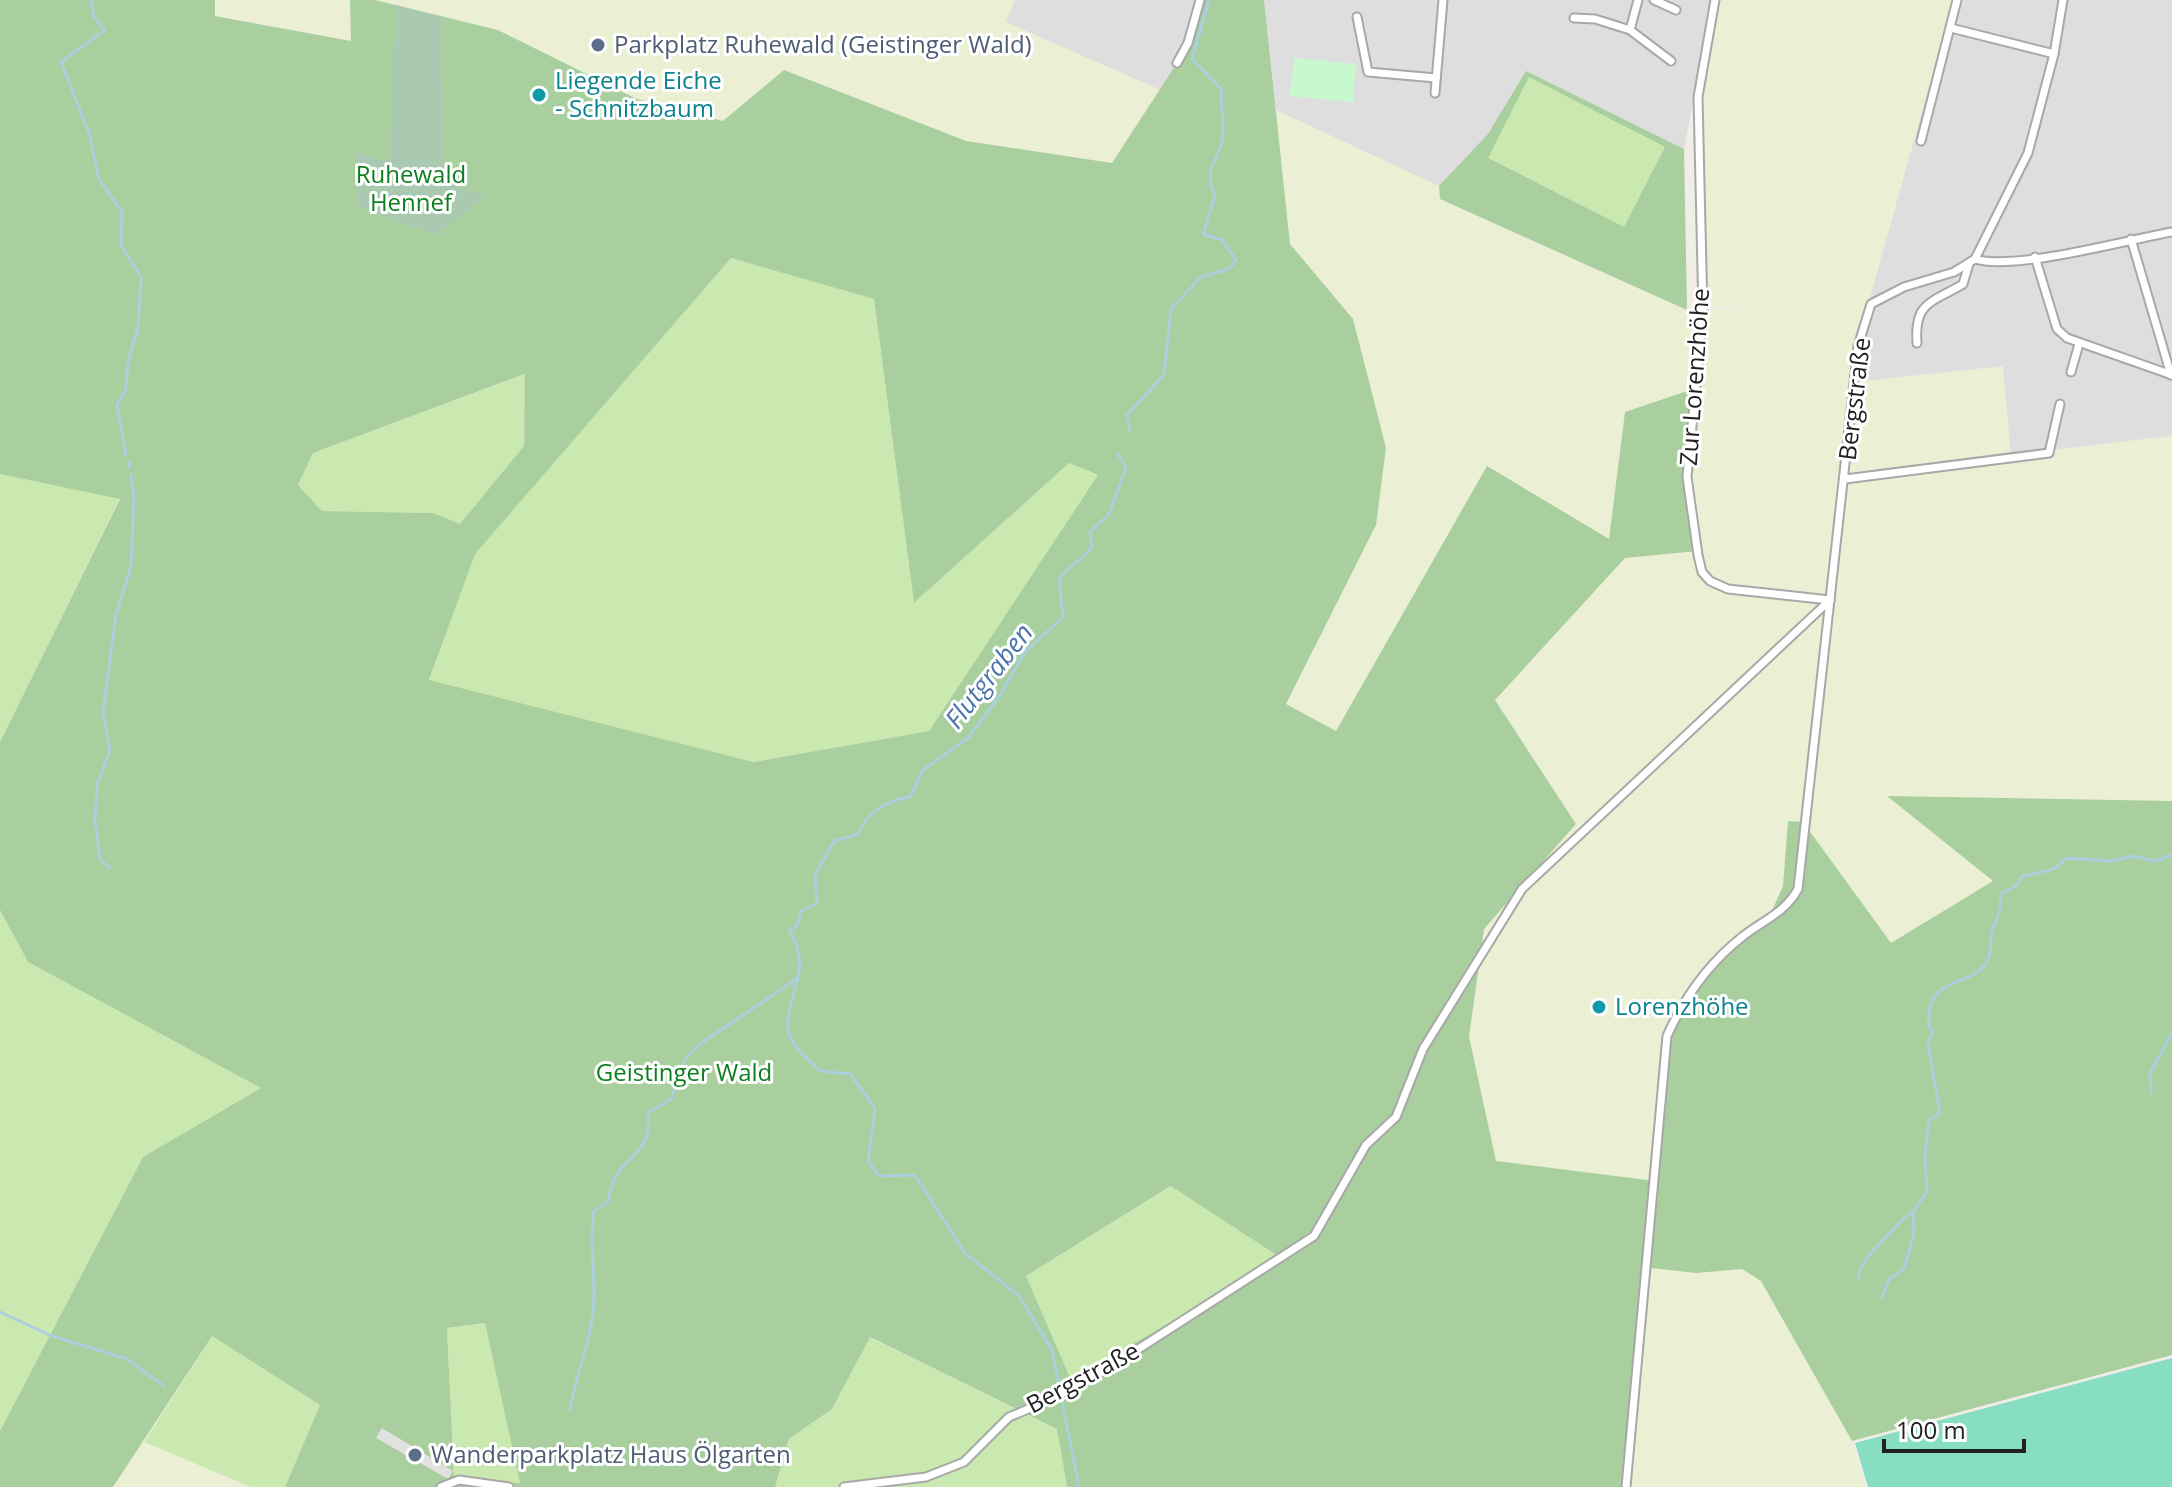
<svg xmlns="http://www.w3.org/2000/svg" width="2172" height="1487" font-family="'Open Sans',sans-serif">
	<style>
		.residential { fill: #dfdede }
		.farmland { fill: #ebefd4 }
		.grass { fill: #c9e9b0 }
		.forest { fill: #a9cf9e; fill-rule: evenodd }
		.cemetery { fill: #a9c9b0 }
		.park { fill: #c7f9ce }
		.pitch { fill: #88dec2 }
		.parking { fill: #e1e1e1 }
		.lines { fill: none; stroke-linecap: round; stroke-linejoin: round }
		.stream { stroke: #aacfdd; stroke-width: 3 }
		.minor-casing { stroke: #a8a8a8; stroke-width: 11 }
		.minor { stroke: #fff; stroke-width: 7 }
		.service-dot { fill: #5c6f8a; stroke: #fff; stroke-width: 3 }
		.culture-dot { fill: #0f9aa8; stroke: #fff; stroke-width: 3 }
		.labels { text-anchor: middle; stroke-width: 6; stroke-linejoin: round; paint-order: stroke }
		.service-label { font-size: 24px; fill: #4e5e75; stroke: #fff; text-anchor: start }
		.culture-label { font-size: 24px; fill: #0d838f; stroke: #fff; text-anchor: start }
		.park-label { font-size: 24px; fill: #0e7f1e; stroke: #fff }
		.street-label { font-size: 24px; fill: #212121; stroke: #fff }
		.water-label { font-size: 26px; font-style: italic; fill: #4b74a8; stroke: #fff }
	</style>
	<rect width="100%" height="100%" fill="#f1eee8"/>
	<g class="residential">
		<polygon points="1015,0 1201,0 1177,63 1160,90 1005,22"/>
		<polygon points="1264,0 1713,0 1684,149 1685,303 1276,110"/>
		<polygon points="1953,0 2172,0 2172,436 2010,455 1856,382 1865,315"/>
	</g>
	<g class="farmland">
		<polygon points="216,0 350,0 351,41 215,15"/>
		<polygon points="376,0 1015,0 1006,22 1160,90 1112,163 966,141 785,70 724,121 638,100 499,30"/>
		<polygon points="1718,0 1953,0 1865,315 1856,382 2003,366 2011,455 2172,436 2172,801 1888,796 1994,881 1891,943 1803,822 1788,821 1783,887 1655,1182 1496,1162 1469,1037 1484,929 1576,824 1495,700 1625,558 1625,412 1609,540 1487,466 1336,732 1286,704 1376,525 1353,319 1290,244 1276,110 1439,186 1440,200 1687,310 1756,309 1702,307 1699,97"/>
		<polygon points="1646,1266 1696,1273 1742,1269 1761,1281 1852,1441 1866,1487 1626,1487"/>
		<polygon points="143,1442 188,1459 251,1487 113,1487"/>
	</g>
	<g class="grass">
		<polygon points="1529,77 1665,147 1624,228 1487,158"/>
		<polygon points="731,258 874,299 914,603 1069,463 1099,476 929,731 754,762 429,681 474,554"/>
		<polygon points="526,374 524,446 460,525 433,513 322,511 298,485 313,453"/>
		<polygon points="0,474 120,498 0,742"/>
		<polygon points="0,910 28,962 262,1088 143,1157 0,1431"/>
		<polygon points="1172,1186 1282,1258 1071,1381 1026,1276"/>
		<polygon points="485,1323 521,1484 454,1477 447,1328"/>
		<polygon points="212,1336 320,1405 285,1487 251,1487 144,1442"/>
		<polygon points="869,1337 1057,1429 1067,1487 775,1487 789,1439 832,1409"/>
	</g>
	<g class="forest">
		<path d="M0,0H215V16L351,41L350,0H375L498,30L637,99L723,121L784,70L966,141L1112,163L1177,63L1201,0H1264L1290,244L1353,319L1386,448L1376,525L1286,704L1336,731L1487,466L1609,539L1625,412L1696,388L1687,477L1697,551L1625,558L1495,700L1576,824L1484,929L1469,1037L1496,1161L1655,1181L1662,1068L1680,1005L1732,947L1767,922L1783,886L1788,821L1803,822L1891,943L1993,881L1887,796L2172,801V1355L1852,1441L1761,1281L1742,1269L1696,1273L1651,1268L1626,1487H1067L1057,1429L870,1337L832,1409L789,1439L775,1487H285L320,1405L212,1336L113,1487H0V1431L143,1157L261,1088L28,962L0,910V742L120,499L0,474ZM731,258L874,299L914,603L1069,463L1098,475L929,731L754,762L429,680L475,554ZM525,374L524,446L460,524L433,513L322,511L298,485L313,453ZM1171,1186L1281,1258L1071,1380L1026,1276ZM485,1323L520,1483L454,1477L447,1328Z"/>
		<path d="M1526,71L1684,149L1687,310L1440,199L1439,186L1488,134ZM1529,77L1665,147L1624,227L1488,158Z"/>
	</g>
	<polygon class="cemetery" points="396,5 441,17 444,182 485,197 436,235 357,207 356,152 389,162"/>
	<polygon class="park" points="1294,58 1356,64 1353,102 1290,96"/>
	<polygon class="pitch" points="2172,1358 2172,1487 1868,1487 1855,1443"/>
	<polygon class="parking" points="382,1428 453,1471 448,1479 376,1438"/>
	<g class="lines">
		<g class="stream">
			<polyline points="91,0 94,17 105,30 61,62 89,133 99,179 122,212 121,245 141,277 138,328 128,361 126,389 117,405 126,455"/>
			<path d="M1130,430L1127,415L1164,375L1171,309L1201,277L1229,269L1236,260L1222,240L1203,234L1215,196C1201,164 1221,162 1223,135C1224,119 1220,105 1222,90L1192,59L1209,0"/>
			<polyline points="129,462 129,468"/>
			<polyline points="110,868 100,859 95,820 97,785 110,750 103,713 116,614 131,566 134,497 131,475"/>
			<polyline points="2151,1093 2150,1073 2172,1033"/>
			<path d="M1858,1279C1863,1256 1875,1250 1890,1233C1899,1224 1901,1218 1913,1212"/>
			<path d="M1882,1298L1889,1279L1904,1269L1914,1233L1913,1212L1927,1192L1925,1155L1929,1120L1940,1113L1928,1043L1933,1032L1929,1027C1924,972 1973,990 1987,961C1993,951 1989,941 1992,931C1997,918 2002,909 2000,895L2018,884L2021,877L2054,869L2067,858L2112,861L2133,856L2155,861L2172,855"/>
			<polyline points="0,1312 52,1336 127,1359 164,1386"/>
			<path d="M570,1410C575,1376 590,1346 593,1312C597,1277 588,1246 594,1211L607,1203C610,1193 612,1181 618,1173C635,1150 652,1147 648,1113L671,1099L685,1059L700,1044L798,978"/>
			<path d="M1079,1487L1052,1350L1019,1296L965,1253L915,1175L879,1176L868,1161L875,1108L850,1074L820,1071C812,1063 800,1054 794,1044C771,1007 820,978 789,930L797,926L801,911L817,903L815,875L834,841L858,834C865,813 889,799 910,797L923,770L968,738L999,697L1025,652L1063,617L1059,578L1092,548L1090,532L1109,514L1126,468L1117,453"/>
		</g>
		<defs>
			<g id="minor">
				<polyline points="1654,0 1676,10"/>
				<polyline points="1715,0 1698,97 1703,313 1687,477 1698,555 1702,572 1710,581 1728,589 1830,600"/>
				<polyline points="1357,17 1368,72 1436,78"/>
				<polyline points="1574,18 1595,19 1630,30 1638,0"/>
				<polyline points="1951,28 2054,54"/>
				<polyline points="1630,30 1671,61"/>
				<polyline points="1177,63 1188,43 1200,0"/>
				<polyline points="1435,93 1443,0"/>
				<polyline points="1921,141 1957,0"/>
				<polyline points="2131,239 2171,375"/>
				<polyline points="2035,257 2057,329 2067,338 2172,375"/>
				<path d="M1975,259C2015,271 2126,240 2172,232"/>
				<path d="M1917,343C1914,301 1932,303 1963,284L1969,264"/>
				<polyline points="2071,372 2079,344"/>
				<polyline points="1845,479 2049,453 2060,404"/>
				<polyline points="441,1487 459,1480 509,1487"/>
				<polyline points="844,1487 926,1477 964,1462 1009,1417 1050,1400 1112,1366 1314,1236 1366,1145 1396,1117 1423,1049 1522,889 1830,600"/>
				<path d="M1626,1487L1667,1036C1684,998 1709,963 1742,937C1763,920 1784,914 1798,889L1858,346L1871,304L1904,287L1954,272L1975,259L2028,153L2054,54L2063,0"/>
			</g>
		</defs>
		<use href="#minor" class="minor-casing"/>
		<use href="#minor" class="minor"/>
	</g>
	<g class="service-dot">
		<circle cx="598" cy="45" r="8"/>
		<circle cx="415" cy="1455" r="8"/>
	</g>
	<g class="culture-dot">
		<circle cx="539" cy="95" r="8"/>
		<circle cx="1599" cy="1007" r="8"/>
	</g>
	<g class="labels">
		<g class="service-label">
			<text x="614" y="53">Parkplatz Ruhewald (Geistinger Wald)</text>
			<text x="431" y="1463">Wanderparkplatz Haus Ölgarten</text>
		</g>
		<g class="culture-label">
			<text x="555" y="89">Liegende Eiche<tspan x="555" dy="28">- Schnitzbaum</tspan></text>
			<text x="1615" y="1015">Lorenzhöhe</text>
		</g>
		<g class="park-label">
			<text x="411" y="183">Ruhewald<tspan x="411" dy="28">Hennef</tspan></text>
			<text x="684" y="1081">Geistinger Wald</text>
		</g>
		<g class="street-label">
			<text transform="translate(1695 377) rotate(-86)" y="8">Zur Lorenzhöhe</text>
			<text transform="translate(1855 399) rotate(-83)" y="8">Bergstraße</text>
			<text transform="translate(1083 1378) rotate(-28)" y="8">Bergstraße</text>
		</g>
		<g class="water-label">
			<text transform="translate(989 676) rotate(-52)" y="9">Flutgraben</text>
		</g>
	</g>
	<path d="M1884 1439v12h140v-12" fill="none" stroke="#212121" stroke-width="4"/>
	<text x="1896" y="1439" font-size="24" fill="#212121" stroke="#ffffff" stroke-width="6" paint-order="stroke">100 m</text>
</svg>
